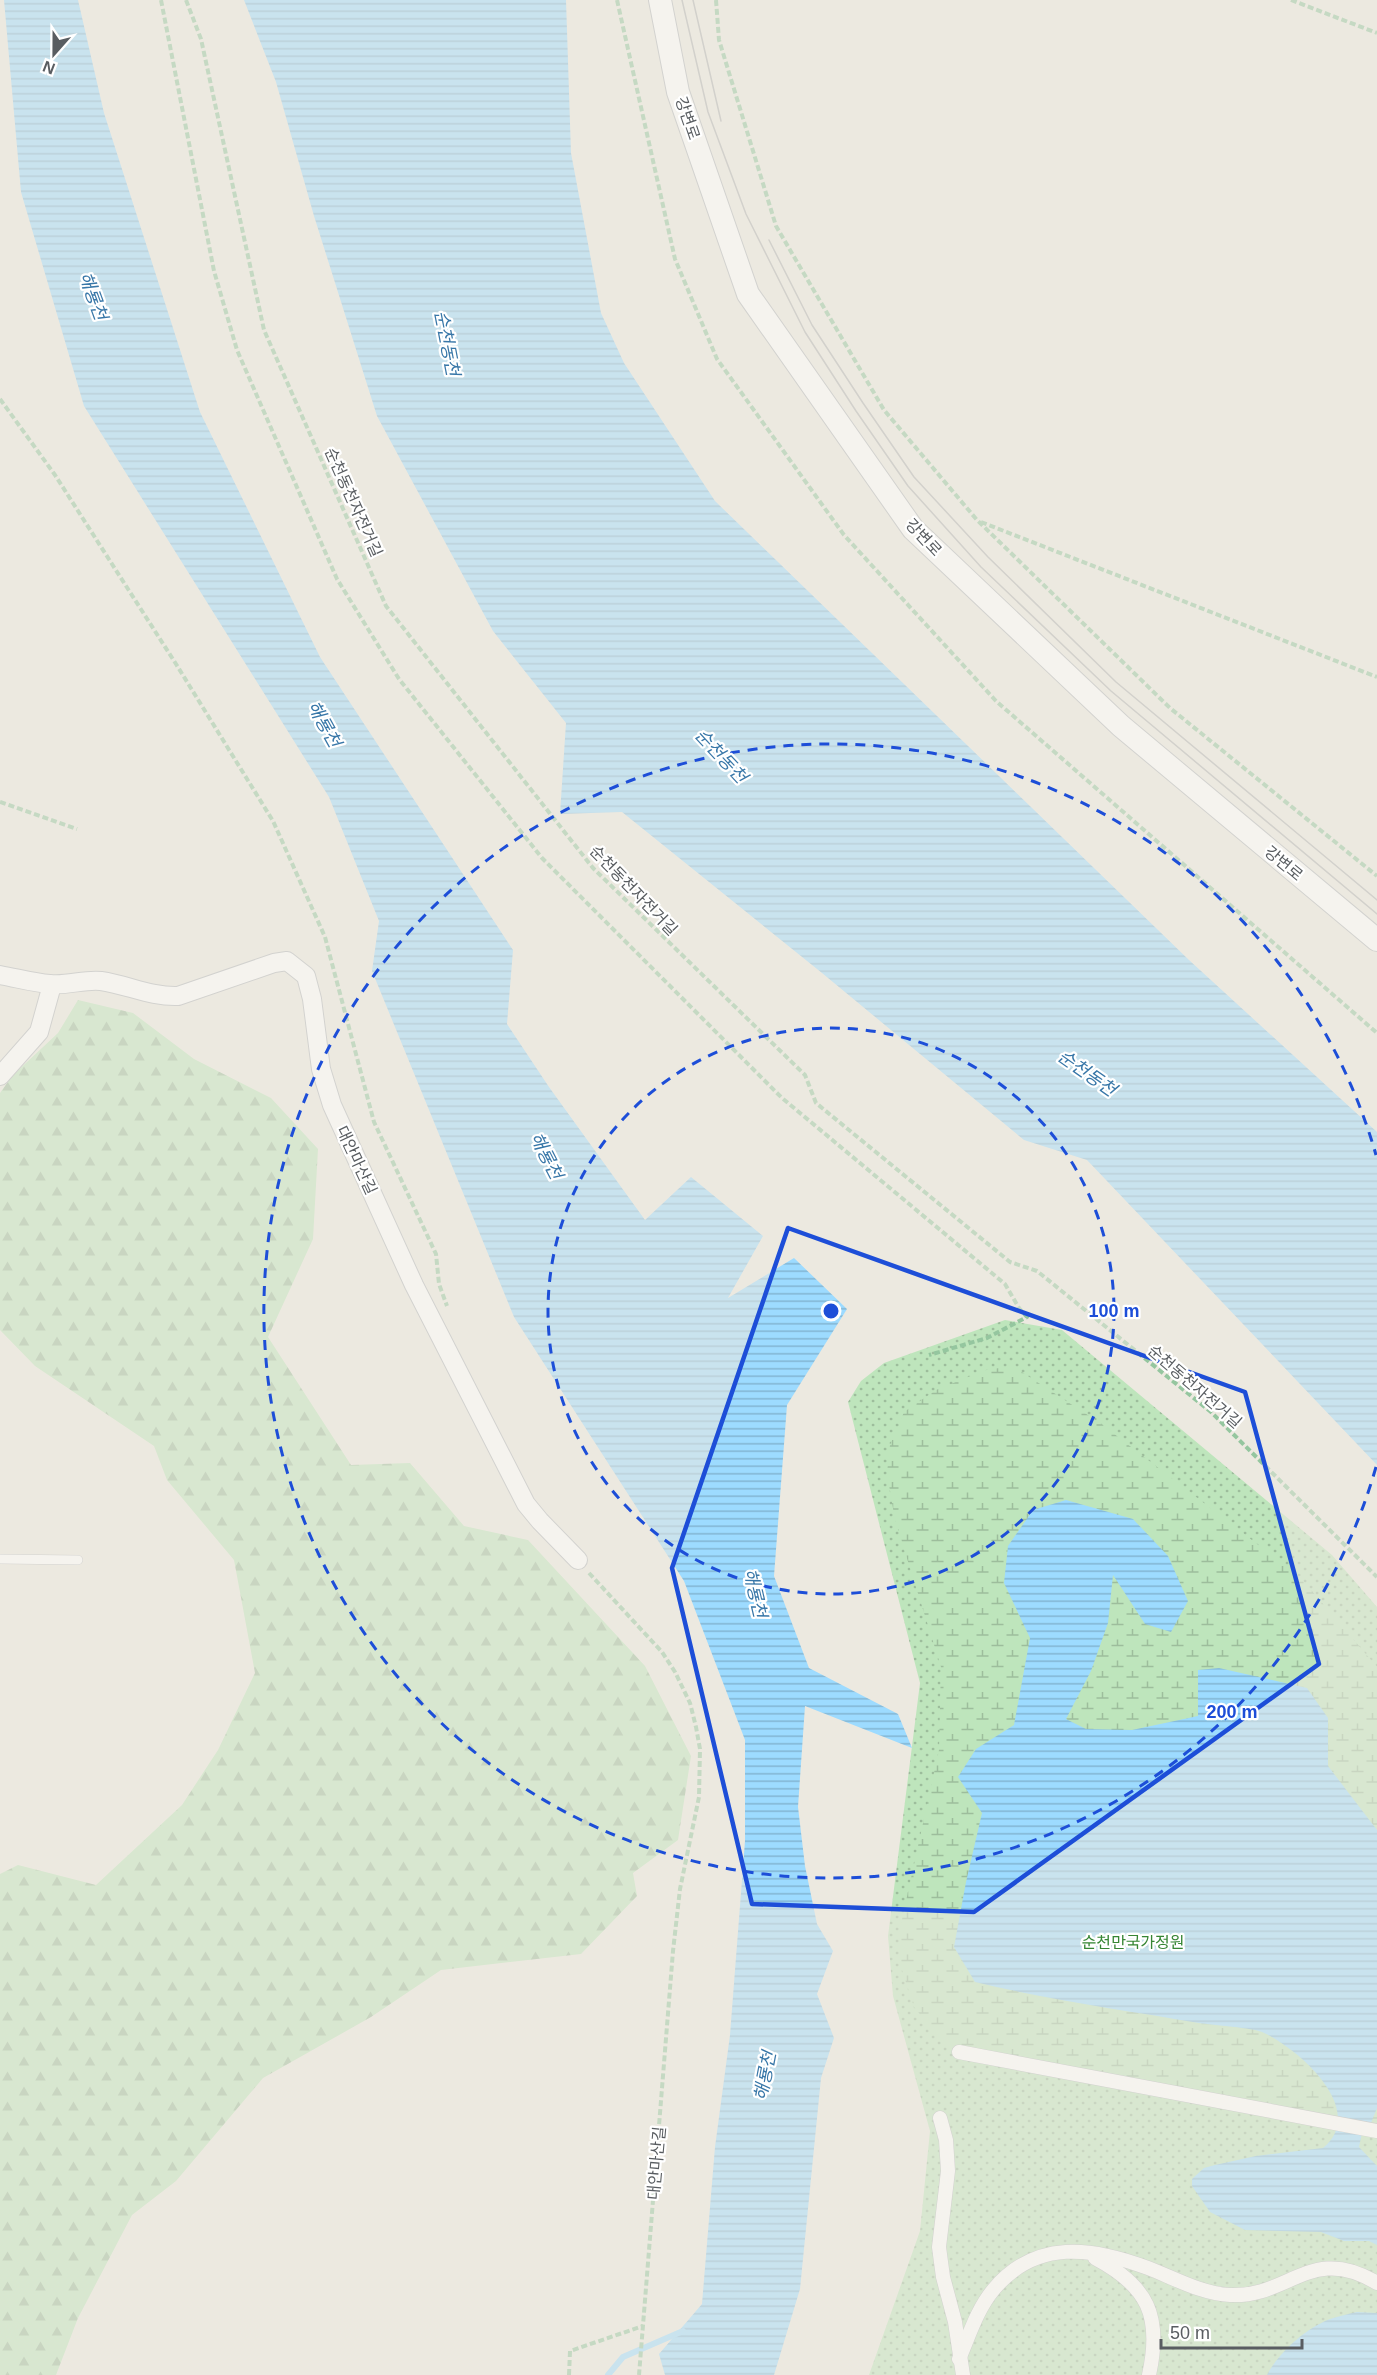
<svg xmlns="http://www.w3.org/2000/svg" width="1377" height="2375" font-family="Arial,'Noto Sans KR',sans-serif">
	<style>
		.green { fill: url(#green-dots) }
		.forest { fill: url(#forest-firs) }
		.wetland { fill: url(#wetland-marsh) }
		.water { fill: url(#water-rules) }
		.lines { fill: none; stroke-linecap: round; stroke-linejoin: round }
		.stream { stroke: #9ddbff; stroke-width: 6 }
		.service-casing { stroke: #b3b7bb; stroke-width: 10 }
		.pedestrian-casing { stroke: #b3b7bb; stroke-width: 15 }
		.minor-casing { stroke: #b3b7bb; stroke-width: 20 }
		.tertiary-casing { stroke: #b3b7bb; stroke-width: 24 }
		.path { stroke: #95c69f; stroke-width: 4; stroke-dasharray: 6 3; stroke-linecap: butt }
		.service { stroke: #fff; stroke-width: 9 }
		.pedestrian { stroke: #fff; stroke-width: 14 }
		.minor { stroke: #fff; stroke-width: 18 }
		.tertiary { stroke: #fff; stroke-width: 22 }
		.tram { stroke: #b2b3b3; stroke-width: 1.5 }
		.marked { fill: none; stroke: #1d4ed8; stroke-width: 4.5; stroke-linejoin: round }
		.ring { fill: none; stroke: #1d4ed8; stroke-width: 3; stroke-dasharray: 10 8 }
		.labels { text-anchor: middle; stroke-width: 4.5; stroke-linejoin: round; paint-order: stroke }
		.street-label { font-size: 16px; fill: #595d61; stroke: #fff }
		.park-label { font-size: 16px; fill: #368634; stroke: #fff }
		.water-label { font-size: 18px; font-style: italic; fill: #3877a8; stroke: #fff }
		.centre { fill: #1d4ed8; stroke: #fff; stroke-width: 3 }
		.ring-label { font-size: 18px; text-anchor: middle; font-weight: bold; fill: #1d4ed8; stroke: #fff; stroke-width: 4.5; stroke-linejoin: round; paint-order: stroke }
	</style>
	<defs>
		<pattern id="green-dots" width="8" height="8" patternUnits="userSpaceOnUse" patternTransform="scale(1.5)"><rect width="8" height="8" fill="#bee5bc"/><path d="M2 2h.1M6 6h.1" fill="none" stroke="#9dbd9c" stroke-width="1.8" stroke-linecap="round"/></pattern>
		<pattern id="forest-firs" width="22" height="20" patternUnits="userSpaceOnUse" patternTransform="scale(1.5)"><rect width="22" height="20" fill="#bee5bc"/><path d="M5 1l3.5 6h-7zM16 11l3.5 6h-7z" fill="#9dbd9c"/></pattern>
		<pattern id="wetland-marsh" width="20" height="14" patternUnits="userSpaceOnUse" patternTransform="scale(1.5)"><rect width="20" height="14" fill="#bee5bc"/><path d="M1 5h8M5 5V1M11 12h8M15 12V8" fill="none" stroke="#9dbd9c"/></pattern>
		<pattern id="water-rules" width="6" height="5" patternUnits="userSpaceOnUse" patternTransform="scale(1.5)"><rect width="6" height="5" fill="#9ddbff"/><path d="M0 2.5h6" fill="none" stroke="#83b5d2"/></pattern>
	</defs>
	<rect width="100%" height="100%" fill="#ece9e0"/>
	<polygon class="green" points="1005,1320 1062,1330 1332,1555 1377,1607 1377,2375 869,2375 920,2231 930,2131 893,1996 888,1936 920,1683 848,1402 861,1381 884,1363"/>
	<polygon class="forest" points="78,1000 133,1013 194,1059 271,1098 318,1149 313,1239 268,1337 351,1465 410,1463 464,1526 528,1540 645,1666 691,1756 678,1840 633,1873 637,1896 581,1954 441,1970 371,2017 263,2078 176,2181 132,2215 78,2318 56,2375 0,2375 0,1874 18,1865 96,1885 182,1805 218,1750 255,1673 234,1560 167,1480 154,1446 35,1366 0,1330 0,1093 12,1076 58,1033"/>
	<polygon class="wetland" points="1014,1367 1100,1423 1300,1577 1377,1667 1377,2124 945,2044 914,2007 901,1967 901,1924 939,1750 941,1667 895,1520 887,1473 890,1445 904,1412 936,1390 968,1377 989,1369"/>
	<g class="water">
		<polygon points="4,0 78,0 104,113 200,412 320,657 513,950 507,1024 549,1087 645,1220 691,1177 763,1236 728,1298 794,1258 847,1309 787,1405 774,1576 809,1668 898,1714 912,1748 805,1706 798,1807 805,1866 817,1924 833,1951 817,1994 834,2038 821,2078 800,2289 774,2375 665,2375 659,2354 702,2304 715,2147 730,2035 745,1841 745,1740 684,1581 514,1317 372,971 379,921 329,797 84,406 21,192"/>
		<polygon points="244,0 566,0 571,153 601,313 624,363 715,501 1189,960 1377,1132 1377,1465 1087,1160 1024,1140 822,973 622,812 560,814 566,723 493,631 377,416 314,216 276,82"/>
		<path d="M1066,1500L1133,1519L1168,1556L1188,1601L1171,1632L1145,1624L1113,1575L1108,1623L1091,1671L1066,1719L1086,1729L1132,1730L1198,1716V1670L1219,1668L1307,1688L1328,1718V1766L1377,1830V2108L1371,2123L1362,2133L1359,2147L1377,2166V2245L1369,2241H1344L1321,2232L1245,2230L1210,2212L1192,2186V2179L1204,2168L1215,2165L1256,2156L1323,2148C1369,2110 1298,2048 1262,2032C1253,2028 1213,2025 1199,2023C1124,2010 1049,2000 975,1982L954,1947L966,1882L982,1813L958,1777L976,1749L1014,1725L1030,1638L1004,1583L1008,1546L1033,1510Z"/>
		<path d="M1357,2312L1377,2313V2375H1267C1279,2352 1305,2329 1330,2319C1339,2316 1348,2314 1357,2312Z"/>
	</g>
	<g class="lines">
		<polyline class="stream" points="608,2375 623,2357 683,2331"/>
		<defs>
			<polyline id="service" points="0,1559 78,1560"/>
			<g id="pedestrian">
				<polyline points="959,2052 1377,2131"/>
				<polyline points="940,2118 946,2140 948,2171 939,2247 943,2277 955,2322 963,2375"/>
				<path d="M1095,2258C1148,2286 1162,2316 1149,2375"/>
				<path d="M959,2359C969,2336 977,2309 994,2289C1036,2239 1092,2247 1148,2268C1174,2278 1202,2294 1230,2295C1289,2298 1312,2243 1377,2283"/>
			</g>
			<g id="minor">
				<path d="M0,975C17,978 34,983 50,984C67,986 85,979 101,981C128,985 151,997 178,996L274,963L287,961L306,976L312,999L321,1069L332,1105L414,1285L526,1504L540,1521L578,1560"/>
				<polyline points="0,1076 39,1032 52,985"/>
			</g>
			<polyline id="tertiary" points="660,0 678,92 748,294 913,529 1121,726 1377,940"/>
		</defs>
		<use href="#service" class="service-casing"/>
		<use href="#pedestrian" class="pedestrian-casing"/>
		<use href="#minor" class="minor-casing"/>
		<use href="#tertiary" class="tertiary-casing"/>
		<g class="path">
			<polyline points="161,0 214,271 237,350 337,579 399,679 542,858 782,1098 1005,1284 1019,1308 1027,1317 987,1338 929,1355"/>
			<polyline points="186,0 201,39 264,330 386,606 593,868 805,1075 816,1103 1010,1262 1037,1271 1211,1412 1377,1577"/>
			<polyline points="617,0 675,259 717,359 844,535 996,701 1377,1033"/>
			<polyline points="716,0 719,40 776,226 884,410 977,520 1170,708 1377,876"/>
			<polyline points="1291,0 1377,33"/>
			<polyline points="0,399 55,475 176,664 273,821 325,937 374,1122 436,1254 439,1284 447,1306"/>
			<polyline points="981,522 1377,677"/>
			<polyline points="0,802 77,829"/>
			<polyline points="589,1573 662,1652 675,1672 690,1703 696,1727 700,1749 699,1797 680,1889 673,1951 639,2375"/>
			<polyline points="569,2375 570,2351 643,2326"/>
		</g>
		<use href="#service" class="service"/>
		<use href="#pedestrian" class="pedestrian"/>
		<use href="#minor" class="minor"/>
		<use href="#tertiary" class="tertiary"/>
		<g class="tram">
			<polyline points="682,0 708,112 746,214 805,332 856,411 908,486 981,567 1111,691 1377,914"/>
			<polyline points="693,0 721,121"/>
			<polyline points="769,240 812,325 863,403 914,477 988,557 1116,682 1377,900"/>
		</g>
	</g>
	<path d="M0 0H1377V2375H0ZM788,1228L1245,1392L1319,1664L974,1912L752,1904L672,1568Z" fill="#ece9e0" fill-opacity=".55" fill-rule="evenodd"/>
	<path class="marked" d="M788,1228L1245,1392L1319,1664L974,1912L752,1904L672,1568Z"/>
	<g class="ring">
		<circle cx="831" cy="1311" r="283"/>
		<path d="M1376 1467A567 567 0 1 1 1376 1155"/>
	</g>
	<g class="labels">
		<g class="street-label">
			<text transform="translate(688 118) rotate(71)" y="6">강변로</text>
			<text transform="translate(354 502) rotate(66)" y="6">순천동천자전거길</text>
			<text transform="translate(924 537) rotate(47)" y="6">강변로</text>
			<text transform="translate(1284 863) rotate(40)" y="6">강변로</text>
			<text transform="translate(634 890) rotate(46)" y="6">순천동천자전거길</text>
			<text transform="translate(357 1160) rotate(65)" y="6">대안마산길</text>
			<text transform="translate(1195 1386) rotate(41)" y="6">순천동천자전거길</text>
			<text transform="translate(656 2163) rotate(-85)" y="6">대안마산길</text>
		</g>
		<g class="park-label">
			<text x="1133" y="1948">순천만국가정원</text>
		</g>
		<g class="water-label">
			<text transform="translate(93 296) rotate(70)" y="6">해룡천</text>
			<text transform="translate(447 343) rotate(79)" y="6">순천동천</text>
			<text transform="translate(324 724) rotate(61)" y="6">해룡천</text>
			<text transform="translate(721 756) rotate(47)" y="6">순천동천</text>
			<text transform="translate(1087 1073) rotate(35)" y="6">순천동천</text>
			<text transform="translate(546 1156) rotate(63)" y="6">해룡천</text>
			<text transform="translate(755 1593) rotate(77)" y="6">해룡천</text>
			<text transform="translate(765 2076) rotate(-79)" y="6">해룡천</text>
		</g>
	</g>
	<circle cx="831" cy="1311" r="9" class="centre"/>
	<g class="ring-label">
		<text x="1114" y="1317">100 m</text>
		<text x="1232" y="1718">200 m</text>
	</g>
	<g transform="translate(54 54) rotate(201)" stroke="#ffffff" stroke-width="4.5" paint-order="stroke">
	<path d="M0-4.5L10 22L0 15L-10 22Z" fill="#595d61"/>
	<text y="-9" font-size="16" font-weight="bold" text-anchor="middle" fill="#595d61">N</text>
	</g>
	<path d="M1161 2339v9h141v-9" fill="none" stroke="#595d61" stroke-width="3"/>
	<text x="1170" y="2339" font-size="18" fill="#595d61" stroke="#ffffff" stroke-width="4.5" paint-order="stroke">50 m</text>
</svg>
